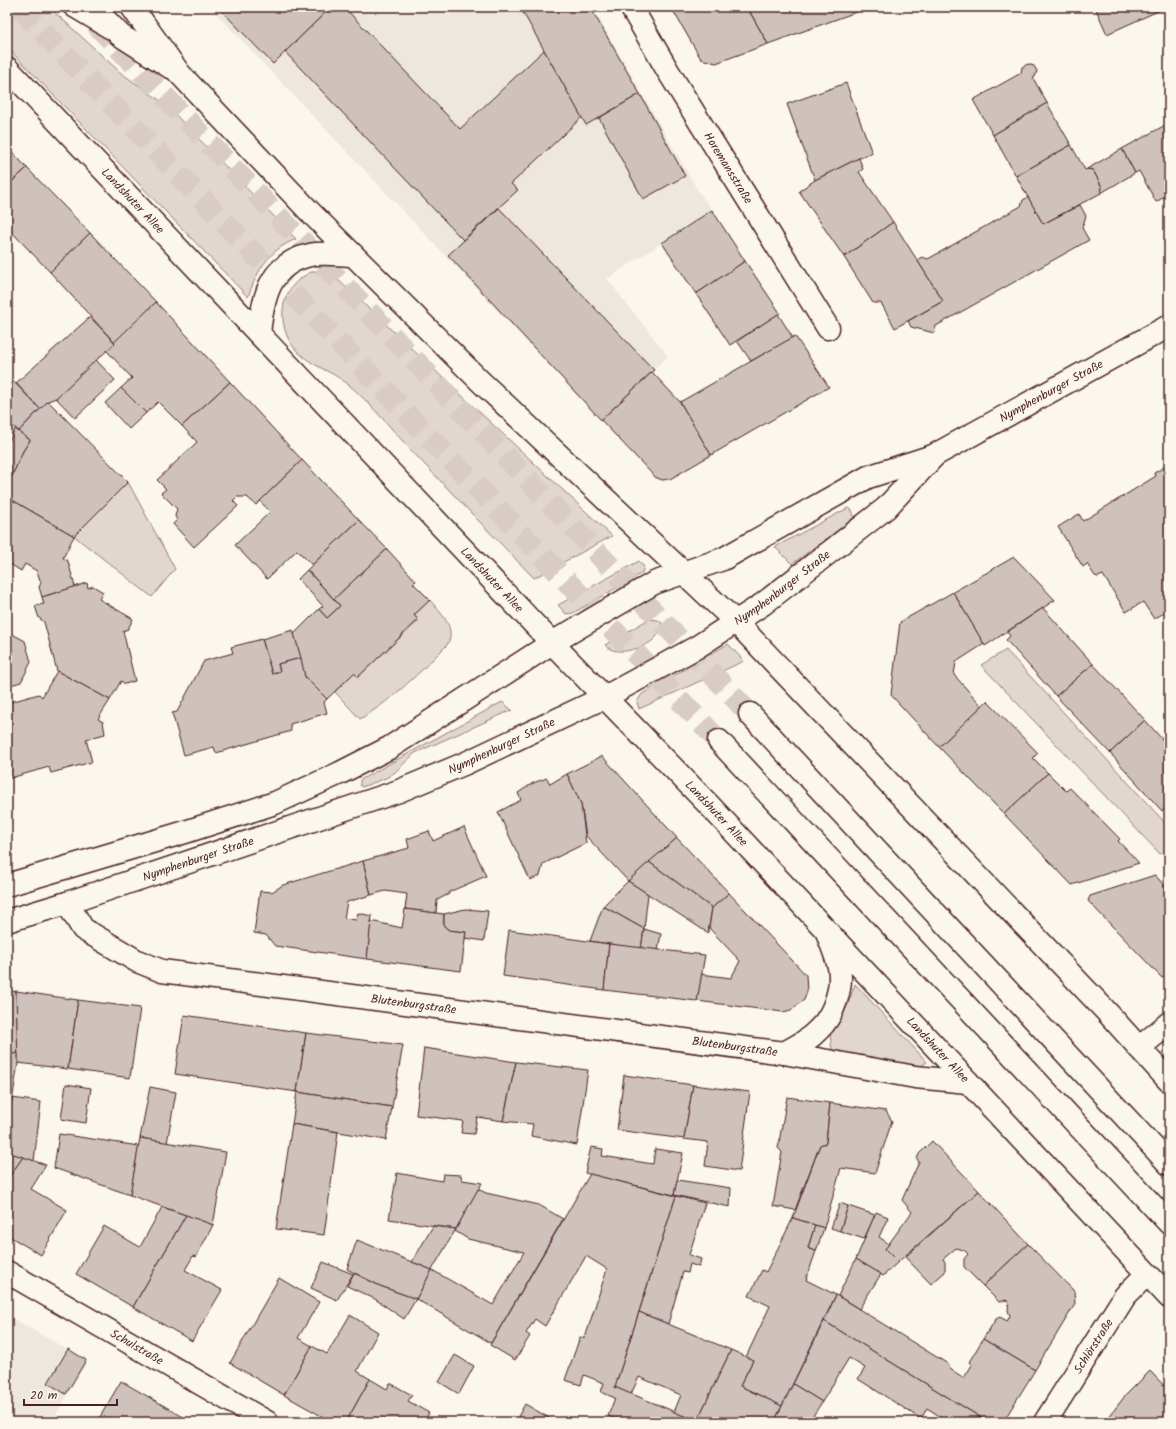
<svg xmlns="http://www.w3.org/2000/svg" width="1176" height="1429" font-family="Kalam,sans-serif">
	<style>
		.built { fill: #eee7de }
		.green { fill: #e2d7d0; stroke: #967b7e }
		.building { fill: #cfc2bc; stroke: #4a1f2b }
		.lines { fill: none; stroke-linecap: round; stroke-linejoin: round }
		.highway-tunnel { stroke: #d8ccc5; stroke-width: 22; stroke-dasharray: 22 11; stroke-linecap: butt }
		.lane-casing { stroke: #4a1f2b; stroke-width: 21 }
		.street-casing { stroke: #4a1f2b; stroke-width: 25 }
		.secondary-casing { stroke: #4a1f2b; stroke-width: 25 }
		.highway-casing { stroke: #4a1f2b; stroke-width: 25 }
		.lane { stroke: #fbf7ec; stroke-width: 18 }
		.street { stroke: #fbf7ec; stroke-width: 22 }
		.secondary { stroke: #fbf7ec; stroke-width: 22 }
		.highway { stroke: #fbf7ec; stroke-width: 22 }
		.labels { text-anchor: middle; stroke-width: 3; stroke-linejoin: round; paint-order: stroke }
		.street-label { font-size: 12px; fill: #4a1f2b; stroke: #fbf7ec }
	</style>
	<rect width="100%" height="100%" fill="#fbf7ec"/>
	<filter id="ink" filterUnits="userSpaceOnUse"><feTurbulence type="fractalNoise" baseFrequency=".025" numOctaves="2"/><feDisplacementMap in="SourceGraphic" scale="8" xChannelSelector="R" yChannelSelector="G"/><feConvolveMatrix kernelMatrix="1 2 1 2 8 2 1 2 1" color-interpolation-filters="sRGB"/></filter>
	<g filter="url(#ink)">
		<g class="built">
			<polygon points="210,7 592,7 697,189 712,210 607,279 668,356 601,420"/>
			<polygon points="7,1315 87,1361 52,1422 7,1422"/>
		</g>
		<g class="green">
			<path d="M7,7H49L121,73L165,104L296,239C268,251 258,269 248,297L7,47Z"/>
			<path d="M314,271L335,277L612,536L534,578C492,535 450,491 408,447C390,427 369,402 349,385C330,369 302,364 289,340C275,312 285,282 314,271Z"/>
			<polygon points="128,482 175,569 152,597 74,536"/>
			<polygon points="848,508 852,510 854,516 852,520 792,564 775,547"/>
			<polygon points="639,561 644,567 642,573 573,613 566,614 558,605"/>
			<path d="M430,600C441,614 457,627 447,645C420,672 393,700 360,719L335,692L354,673L358,677L418,621L414,615Z"/>
			<path d="M649,619L658,620L662,623V629C659,633 656,638 652,641C641,649 615,657 605,645Z"/>
			<polygon points="728,644 744,661 639,709 637,702 642,694"/>
			<polygon points="1006,650 1169,827 1169,851 1160,854 981,665"/>
			<polygon points="502,702 512,710 415,753 394,773 386,778 362,787 360,786 360,780"/>
			<path d="M855,984L927,1062L919,1067L832,1052L830,1033C843,1018 849,1003 855,984Z"/>
		</g>
		<g class="building">
			<polygon points="218,7 331,7 273,64"/>
			<polygon points="331,7 344,7 460,129 544,50 582,117 511,184 518,190 463,240 285,52"/>
			<polygon points="520,7 590,7 640,94 586,125"/>
			<polygon points="671,7 747,7 768,44 716,63 701,59"/>
			<polygon points="762,7 870,7 768,44 750,12"/>
			<polygon points="1095,7 1167,7 1107,34"/>
			<polygon points="1028,64 1034,66 1037,71 1035,77 1033,78 1047,103 993,135 973,100 1021,73 1022,67"/>
			<polygon points="846,83 872,153 859,158 815,180 787,104"/>
			<polygon points="640,94 685,176 643,199 599,118"/>
			<polygon points="1047,103 1071,145 1016,176 993,135"/>
			<polygon points="1169,123 1169,194 1156,202 1139,171 1135,173 1122,149"/>
			<polygon points="1071,145 1085,170 1087,169 1093,170 1102,187 1101,193 1043,224 1016,176"/>
			<polygon points="7,146 27,168 7,186"/>
			<polygon points="1122,149 1135,173 1101,193 1102,187 1093,170 1087,169"/>
			<polygon points="859,158 863,169 859,172 893,222 844,257 799,191 815,180"/>
			<polygon points="27,168 90,233 50,272 7,227 7,186"/>
			<polygon points="1028,197 1043,224 1080,205 1086,216 1082,228 1089,240 936,326 934,333 911,327 908,321 943,301 917,260 922,257 928,259 1021,206 1023,200"/>
			<polygon points="499,208 654,370 601,420 448,255"/>
			<polygon points="712,210 745,261 696,294 662,243"/>
			<polygon points="893,222 943,301 895,328 881,303 873,303 844,257"/>
			<polygon points="90,233 156,302 115,343 50,272"/>
			<polygon points="745,261 780,313 730,345 696,294"/>
			<polygon points="156,302 230,382 182,426 158,402 146,413 121,388 132,378 106,350"/>
			<polygon points="778,314 793,338 751,361 737,341"/>
			<polygon points="90,317 115,343 56,398 48,401 40,409 16,383"/>
			<polygon points="795,336 829,387 711,455 680,402"/>
			<polygon points="96,360 115,380 75,418 56,398"/>
			<polygon points="652,372 680,402 711,455 670,479 662,480 655,477 601,420"/>
			<polygon points="7,375 40,409 19,431 7,422"/>
			<polygon points="230,382 302,460 256,505 247,497 237,497 233,501 238,506 194,547 173,524 177,520 175,516 177,509 161,493 166,489 157,480 197,442 182,426"/>
			<polygon points="121,388 146,413 129,429 105,403"/>
			<polygon points="48,401 128,482 74,536 7,497 7,487 23,451 30,440 19,431"/>
			<polygon points="15,429 30,440 23,451 7,487 7,445"/>
			<polygon points="302,460 359,520 312,565 297,550 267,579 235,545 270,512 260,501"/>
			<polygon points="1169,464 1169,610 1154,619 1143,602 1126,612 1103,575 1098,577 1095,576 1087,564 1083,567 1058,527 1079,514 1083,521 1156,476 1154,473"/>
			<polygon points="7,497 74,536 63,558 68,561 75,587 42,597 39,587 41,583 37,571 25,564 21,571 7,562"/>
			<polygon points="359,520 387,549 334,599 307,570"/>
			<polygon points="387,549 416,581 413,583 430,600 414,615 418,620 358,677 354,673 327,699 305,677 294,634 319,609 327,618 340,606 334,599"/>
			<polygon points="1014,557 1055,600 985,646 953,592"/>
			<polygon points="307,570 340,606 327,618 319,609 323,606 298,579"/>
			<polygon points="87,583 88,588 93,586 103,592 99,599 133,619 128,629 123,631 135,681 125,684 121,681 110,700 57,671 44,622 39,618 35,606 44,604 42,597"/>
			<polygon points="953,592 984,644 956,662 954,675 982,706 939,747 891,695 900,622"/>
			<polygon points="1043,608 1093,664 1056,696 1006,640 1010,636 1007,632"/>
			<polygon points="293,630 301,658 278,664 280,671 272,674 262,639"/>
			<polygon points="7,631 25,641 31,662 21,682 7,686"/>
			<polygon points="262,639 272,674 280,671 278,664 301,658 305,677 327,699 324,702 327,713 290,724 291,731 216,753 214,747 184,755 172,713 177,712 204,661 233,653 231,647"/>
			<polygon points="1093,664 1145,720 1110,753 1056,696"/>
			<polygon points="57,671 110,700 98,719 103,722 105,734 86,739 92,762 51,773 49,767 7,779 7,703 39,694 42,697"/>
			<polygon points="987,701 1038,753 1033,758 1048,773 1004,814 939,747"/>
			<polygon points="1145,720 1169,747 1169,805 1162,811 1110,753"/>
			<polygon points="602,756 677,838 628,881 586,836 581,804 567,774"/>
			<polygon points="1048,773 1066,791 1070,788 1120,839 1118,841 1139,863 1072,885 1004,814"/>
			<polygon points="567,774 581,804 586,843 543,864 540,876 530,880 498,812 521,800 518,793 533,783 547,778 550,784"/>
			<polygon points="464,827 486,876 449,892 449,894 437,900 436,913 405,909 407,894 385,891 371,895 363,861 409,848 407,839 429,831 433,841"/>
			<polygon points="677,838 729,893 712,908 649,862"/>
			<polygon points="363,861 371,895 347,902 344,918 356,920 358,913 372,916 367,959 275,946 266,935 254,933 260,891 272,892 283,885"/>
			<polygon points="649,862 712,908 708,933 628,881"/>
			<polygon points="1155,875 1169,891 1169,974 1162,978 1088,901 1090,896"/>
			<polygon points="628,881 648,894 644,929 603,906"/>
			<polygon points="729,893 806,975 807,992 804,1000 791,1010 783,1012 697,1001 701,974 731,978 740,961 709,928 712,908"/>
			<polygon points="603,906 644,929 641,949 590,941"/>
			<polygon points="405,909 444,914 444,926 449,930 466,932 461,971 367,959 371,921 402,928"/>
			<polygon points="465,909 488,911 484,941 465,938 466,932 449,930 444,926 444,914"/>
			<polygon points="644,929 661,934 658,950 641,949"/>
			<polygon points="509,930 609,944 604,990 503,976"/>
			<polygon points="609,944 705,955 697,1001 604,990"/>
			<polygon points="16,991 18,1053 7,1055 7,993"/>
			<polygon points="16,991 78,1000 68,1069 18,1063"/>
			<polygon points="78,1000 140,1008 130,1078 68,1069"/>
			<polygon points="184,1015 306,1033 297,1092 175,1074"/>
			<polygon points="306,1033 403,1045 392,1107 297,1092"/>
			<polygon points="424,1048 516,1062 503,1121 477,1117 474,1134 461,1133 463,1121 416,1115"/>
			<polygon points="18,1053 18,1063 7,1134 7,1055"/>
			<polygon points="516,1062 588,1070 577,1145 531,1136 533,1124 503,1121"/>
			<polygon points="624,1075 693,1085 684,1139 617,1130"/>
			<polygon points="66,1084 91,1088 86,1123 61,1119"/>
			<polygon points="693,1085 750,1092 739,1171 705,1166 708,1142 684,1139"/>
			<polygon points="150,1087 176,1092 167,1143 140,1138"/>
			<polygon points="297,1092 392,1107 386,1140 292,1124"/>
			<polygon points="787,1097 830,1103 826,1143 820,1145 795,1210 773,1206 782,1152 778,1148"/>
			<polygon points="12,1098 41,1102 34,1161 7,1152 7,1134"/>
			<polygon points="830,1103 886,1111 892,1121 875,1173 841,1168 824,1228 793,1218 820,1145 826,1143"/>
			<polygon points="292,1124 338,1132 324,1235 276,1229"/>
			<polygon points="59,1134 139,1146 130,1195 54,1168"/>
			<polygon points="140,1138 226,1152 213,1225 130,1195"/>
			<polygon points="932,1141 979,1191 898,1262 885,1249 912,1212 902,1200 919,1162 917,1159 919,1154"/>
			<polygon points="591,1147 603,1149 602,1156 653,1164 655,1149 683,1153 674,1195 585,1173"/>
			<polygon points="7,1152 23,1157 7,1180"/>
			<polygon points="23,1157 46,1165 31,1189 67,1210 41,1255 7,1235 7,1180"/>
			<polygon points="397,1173 442,1181 443,1174 461,1175 462,1180 482,1183 456,1229 389,1219"/>
			<polygon points="590,1174 676,1196 615,1387 697,1421 698,1419 704,1422 625,1422 608,1416 615,1398 601,1392 604,1383 584,1375 581,1385 565,1380 580,1337 585,1338 607,1269 586,1256 545,1326 535,1319 526,1333 530,1336 515,1360 490,1345"/>
			<polygon points="677,1180 731,1188 730,1207 674,1195"/>
			<polygon points="478,1189 486,1193 539,1205 563,1219 491,1343 416,1299 432,1270 493,1305 524,1252 468,1239 455,1231"/>
			<polygon points="979,1191 1028,1244 983,1286 964,1267 964,1259 968,1254 964,1250 956,1248 943,1259 945,1262 945,1272 931,1284 905,1257"/>
			<polygon points="676,1196 705,1203 689,1255 701,1259 699,1267 690,1264 688,1273 683,1272 668,1324 639,1312"/>
			<polygon points="840,1203 848,1206 840,1231 831,1228"/>
			<polygon points="848,1206 875,1215 864,1239 840,1231"/>
			<polygon points="162,1207 186,1215 133,1307 76,1274 104,1226 140,1247"/>
			<polygon points="876,1212 888,1217 879,1237 889,1244 885,1249 898,1262 883,1276 856,1259"/>
			<polygon points="186,1215 213,1225 196,1257 193,1256 185,1270 222,1290 192,1341 133,1307"/>
			<polygon points="793,1218 815,1225 808,1248 816,1251 806,1280 836,1295 782,1406 740,1386 753,1360 746,1357 770,1306 749,1296 762,1270 766,1272"/>
			<polygon points="815,1225 824,1228 816,1251 808,1248"/>
			<polygon points="433,1226 456,1229 432,1270 412,1262"/>
			<polygon points="357,1240 432,1270 416,1299 380,1286 347,1269"/>
			<polygon points="1028,1244 1074,1291 1075,1304 1035,1370 983,1339 996,1319 1000,1317 1007,1321 1010,1316 1008,1310 1009,1302 1006,1300 999,1302 983,1286"/>
			<polygon points="856,1259 881,1274 859,1309 838,1296"/>
			<polygon points="323,1262 353,1274 337,1300 311,1288"/>
			<polygon points="354,1273 380,1286 416,1299 404,1319 375,1299 347,1286"/>
			<polygon points="279,1278 319,1302 298,1338 312,1346 284,1395 230,1363"/>
			<polygon points="836,1295 948,1364 950,1369 964,1378 972,1365 969,1362 983,1339 1035,1370 1003,1422 988,1422 824,1321"/>
			<polygon points="639,1312 731,1350 697,1421 674,1412 681,1395 639,1377 631,1394 615,1387"/>
			<polygon points="350,1315 378,1332 357,1371 370,1379 346,1422 332,1422 284,1395 312,1346 327,1354"/>
			<polygon points="824,1321 988,1422 938,1422 941,1417 927,1408 921,1419 858,1379 865,1368 849,1358 822,1402 793,1384"/>
			<polygon points="68,1349 86,1360 66,1394 48,1383"/>
			<polygon points="731,1350 753,1360 740,1386 782,1406 774,1422 704,1422 698,1419"/>
			<polygon points="455,1355 474,1366 459,1394 439,1382"/>
			<polygon points="1150,1371 1169,1391 1169,1422 1105,1422 1125,1396"/>
			<polygon points="370,1379 387,1389 390,1383 412,1395 408,1401 429,1413 424,1422 346,1422"/>
			<polygon points="121,1381 192,1422 97,1422"/>
			<polygon points="793,1384 822,1402 809,1422 774,1422"/>
			<polygon points="525,1404 556,1422 515,1422"/>
		</g>
		<g class="lines">
			<g class="highway-tunnel">
				<polyline points="19,7 719,741"/>
				<polyline points="96,24 750,714"/>
			</g>
			<defs>
				<polyline id="lane" points="72,7 109,29"/>
				<g id="street">
					<path id="s1" d="M631,7L668,71L828,328"/>
					<path id="s2" d="M67,903L83,929L137,961L162,971L784,1053L915,1077L968,1082"/>
					<polyline points="1139,1048 1169,1023"/>
					<path d="M784,1053C797,1046 809,1040 819,1029C834,1015 843,987 839,967C836,955 831,944 827,932"/>
					<path id="s3" d="M7,1272L267,1422"/>
					<path id="s4" d="M1045,1422L1125,1296L1147,1274"/>
				</g>
				<g id="secondary">
					<polyline points="93,7 120,35 170,67"/>
					<polyline points="132,7 179,73 310,212 480,381 737,623 1105,1010 1169,1081"/>
					<path id="s5" d="M7,68L552,643L709,805L1169,1297"/>
					<path d="M259,333C263,298 269,264 310,255C323,252 339,255 353,255"/>
					<path id="s6" d="M7,885L182,833L275,803L340,773L389,748L552,643L654,583L723,559L868,477L933,456L1169,326"/>
					<path id="s7" d="M7,921L67,903L399,791L466,763L605,697L697,647L763,604L886,508L933,457"/>
				</g>
				<g id="highway">
					<polyline points="750,714 1169,1164"/>
					<polyline points="719,741 1169,1223"/>
				</g>
			</defs>
			<use href="#lane" class="lane-casing"/>
			<use href="#street" class="street-casing"/>
			<use href="#secondary" class="secondary-casing"/>
			<use href="#highway" class="highway-casing"/>
			<use href="#lane" class="lane"/>
			<use href="#street" class="street"/>
			<use href="#secondary" class="secondary"/>
			<use href="#highway" class="highway"/>
		</g>
	</g>
	<g class="labels">
		<g class="street-label">
			<text dy="4" stroke="none"><textPath href="#s1" startOffset="188">Horemansstraße</textPath></text>
			<text dy="4" stroke="none"><textPath href="#s5" startOffset="183">Landshuter Allee</textPath></text>
			<text dy="4" stroke="none"><textPath href="#s6" startOffset="1162">Nymphenburger Straße</textPath></text>
			<text dy="4" stroke="none"><textPath href="#s5" startOffset="705">Landshuter Allee</textPath></text>
			<text dy="4" stroke="none"><textPath href="#s7" startOffset="848">Nymphenburger Straße</textPath></text>
			<text dy="4" stroke="none"><textPath href="#s7" startOffset="525">Nymphenburger Straße</textPath></text>
			<text dy="4" stroke="none"><textPath href="#s5" startOffset="1029">Landshuter Allee</textPath></text>
			<text dy="4" stroke="none"><textPath href="#s7" startOffset="201">Nymphenburger Straße</textPath></text>
			<text dy="4" stroke="none"><textPath href="#s2" startOffset="374">Blutenburgstraße</textPath></text>
			<text dy="4" stroke="none"><textPath href="#s2" startOffset="698">Blutenburgstraße</textPath></text>
			<text dy="4" stroke="none"><textPath href="#s5" startOffset="1353">Landshuter Allee</textPath></text>
			<text dy="4" stroke="none"><textPath href="#s4" startOffset="90">Schlörstraße</textPath></text>
			<text dy="4" stroke="none"><textPath href="#s3" startOffset="150">Schulstraße</textPath></text>
		</g>
	</g>
	<rect width="1176" height="1429" fill="none" stroke="#fbf7ec" stroke-width="24"/>
	<rect x="12" y="12" width="1152" height="1405" fill="none" stroke="#4a1f2b" stroke-width="1.5" filter="url(#ink)"/>
	<path d="M24 1399v6h93v-6" fill="none" stroke="#4a1f2b" stroke-width="2"/>
	<text x="30" y="1399" font-size="12" fill="#4a1f2b" stroke="#fbf7ec" stroke-width="3" paint-order="stroke">20 m</text>
</svg>
